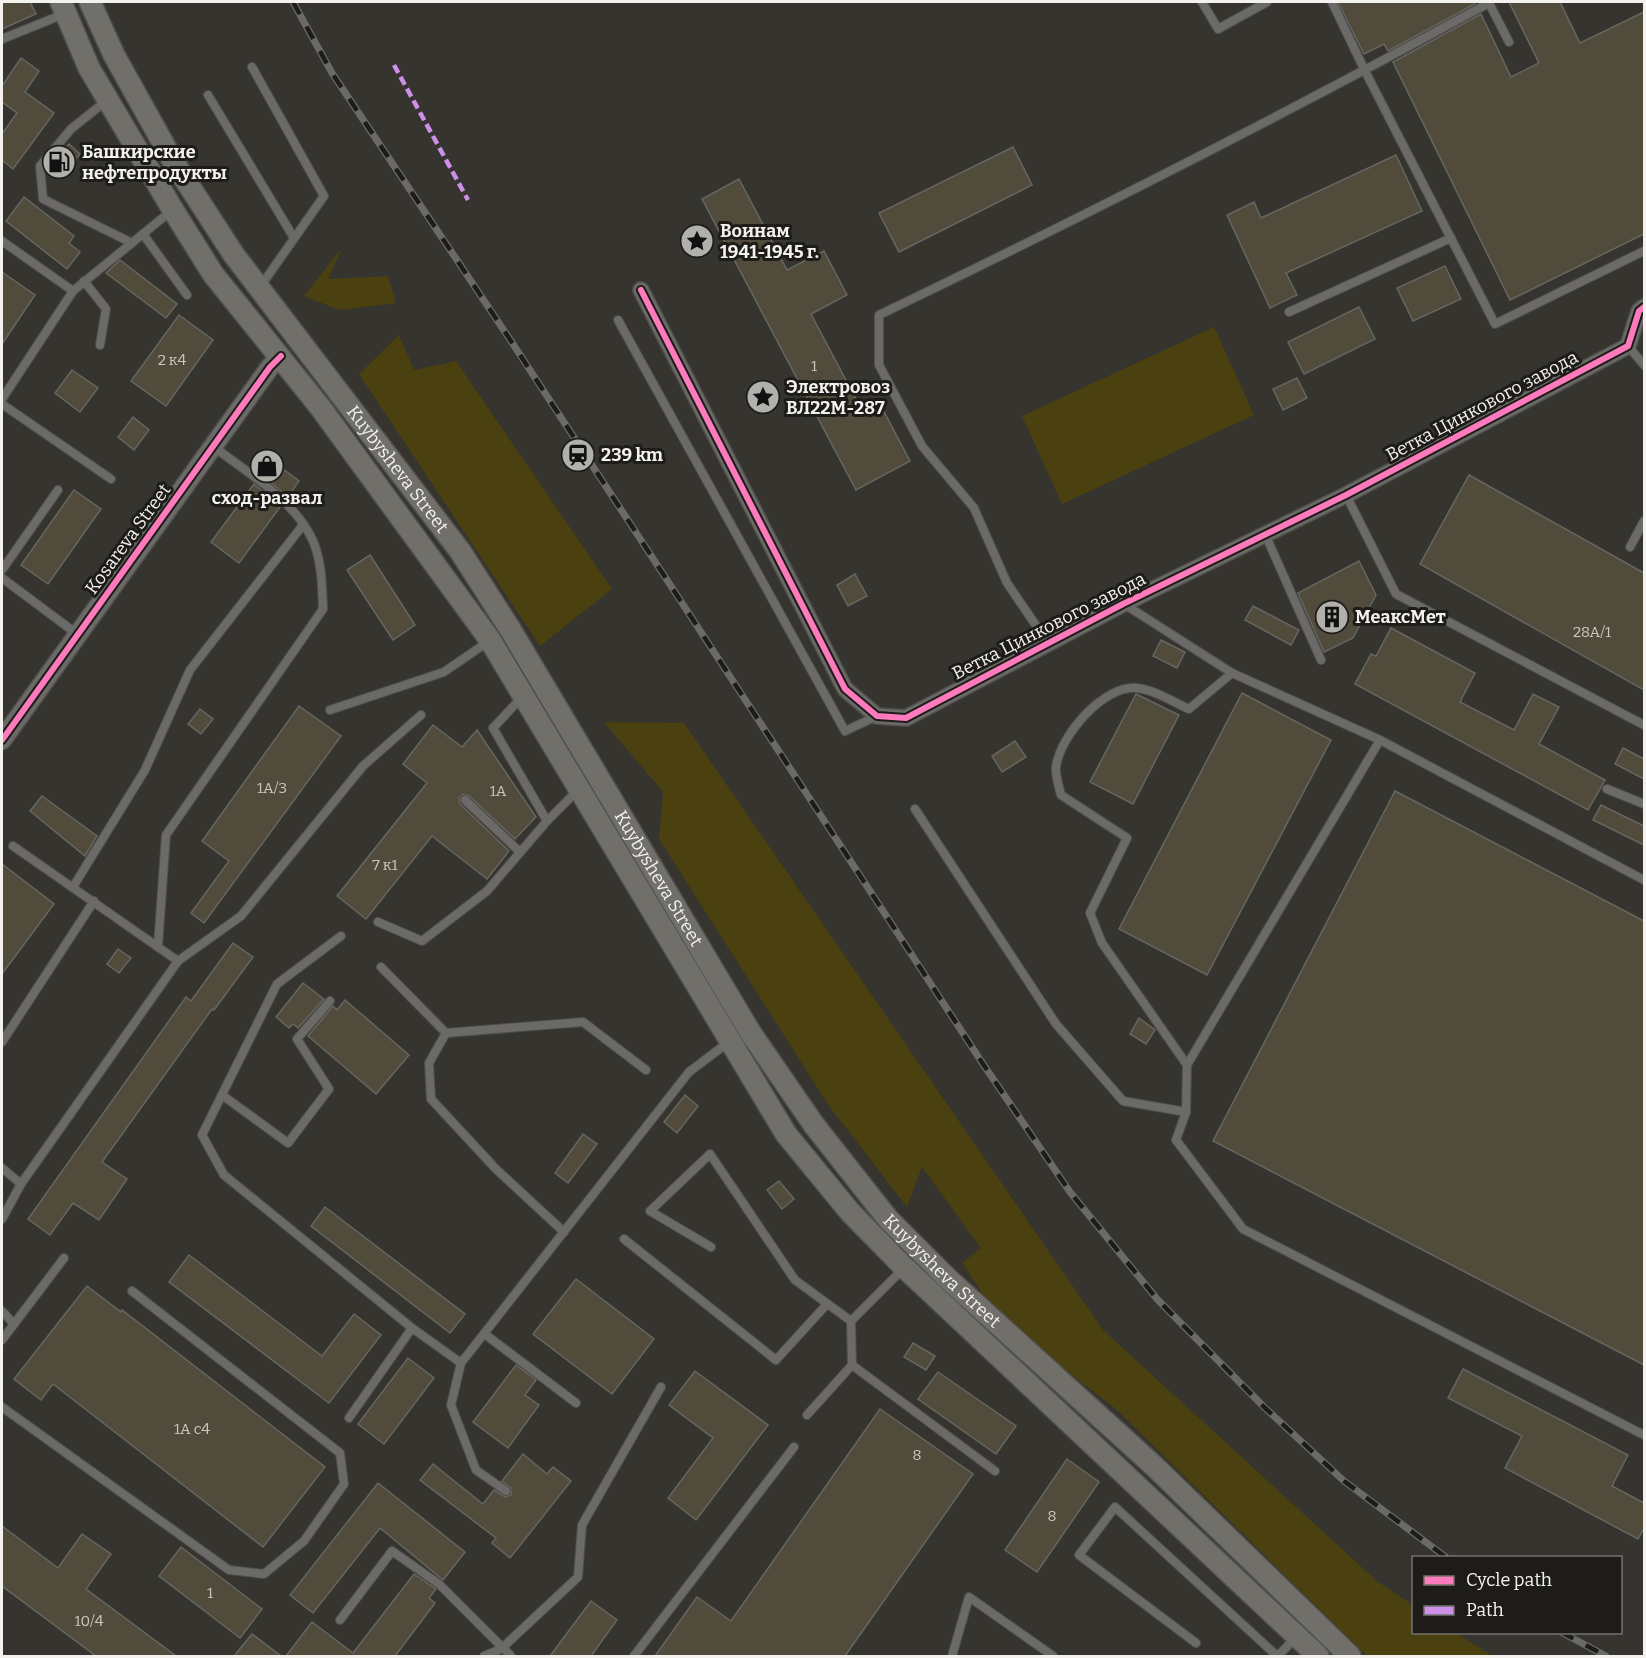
<svg xmlns="http://www.w3.org/2000/svg" width="1646" height="1658" font-family="Bitter,serif">
	<style>
		.green { fill: #4b400f }
		.building { fill: #504b3b; stroke: #666662; stroke-width: 1.5 }
		.lines { fill: none; stroke-linecap: round; stroke-linejoin: round }
		.service-casing { stroke: #504f4c; stroke-width: 10 }
		.minor-casing { stroke: #504f4c; stroke-width: 18 }
		.tertiary-casing { stroke: #504f4c; stroke-width: 21 }
		.secondary-casing { stroke: #504f4c; stroke-width: 24 }
		.service { stroke: #6b6a68; stroke-width: 8 }
		.minor { stroke: #6b6a68; stroke-width: 15 }
		.tertiary { stroke: #6b6a68; stroke-width: 18 }
		.secondary { stroke: #706f6a; stroke-width: 21 }
		.rail-casing { stroke: #6b6a66; stroke-width: 7 }
		.rail { stroke: #1d1c19; stroke-width: 4.5; stroke-dasharray: 14; stroke-linecap: butt }
		.quiet { stroke: #ce8fe9; stroke-width: 4.5; stroke-dasharray: 9 4.5; stroke-linecap: butt }
		.cycleway-casing { stroke: #1d1c19; stroke-width: 10 }
		.cycleway { stroke: #fd7abc; stroke-width: 6 }
		.labels { text-anchor: middle; stroke-width: 6; stroke-linejoin: round; paint-order: stroke }
		.number-label { font-size: 15px; fill: #cbc8c1 }
		.poi-label { font-size: 18px; font-weight: bold; fill: #f4f2ee; stroke: #1d1c19; text-anchor: start }
		.street-label { font-size: 18px; fill: #f4f2ee; stroke: #1d1c19 }
	</style>
	<rect width="100%" height="100%" fill="#35342f"/>
	<g class="green">
		<polygon points="342,248 328,279 388,276 396,303 339,310 304,296"/>
		<polygon points="1214,327 1254,415 1062,504 1022,416"/>
		<polygon points="399,335 414,370 456,361 612,589 540,646 359,374"/>
		<polygon points="604,722 684,723 1103,1330 1378,1582 1413,1605 1414,1632 1456,1633 1493,1656 1367,1656 1117,1410 998,1317 962,1263 981,1248 922,1167 907,1207 829,1106 659,839 663,792"/>
	</g>
	<g class="building">
		<polygon points="2,2 30,2 36,14 2,29"/>
		<polygon points="1338,2 1474,2 1475,4 1388,51 1384,44 1364,54"/>
		<polygon points="1509,2 1560,2 1580,43 1644,12 1644,234 1510,300 1393,62 1481,14 1511,77 1539,63"/>
		<polygon points="21,58 39,71 25,92 54,113 13,169 2,160 2,134 17,113 2,102 2,86"/>
		<polygon points="69,144 80,154 64,172 53,161"/>
		<polygon points="1013,147 1032,185 899,252 879,213"/>
		<polygon points="1396,155 1422,211 1286,273 1297,295 1270,308 1227,215 1254,202 1261,218"/>
		<polygon points="739,179 787,270 824,251 847,295 811,314 865,416 882,408 910,461 856,490 702,199"/>
		<polygon points="24,197 74,236 69,243 80,252 67,269 6,221"/>
		<polygon points="120,260 177,304 166,318 106,273"/>
		<polygon points="1445,266 1461,299 1413,321 1397,288"/>
		<polygon points="2,272 35,295 2,344"/>
		<polygon points="1359,307 1375,339 1304,374 1288,342"/>
		<polygon points="179,315 213,340 166,406 131,381"/>
		<polygon points="72,370 98,388 80,412 55,393"/>
		<polygon points="1297,378 1307,398 1283,410 1273,389"/>
		<polygon points="133,417 149,430 134,450 118,437"/>
		<polygon points="271,460 299,481 288,497 261,474"/>
		<polygon points="1469,475 1644,573 1644,690 1420,564"/>
		<polygon points="254,484 280,507 239,563 211,542"/>
		<polygon points="74,490 101,509 48,584 21,565"/>
		<polygon points="370,555 415,625 393,640 347,570"/>
		<polygon points="1359,561 1376,595 1353,638 1324,652 1298,593"/>
		<polygon points="855,574 867,596 848,606 837,585"/>
		<polygon points="1253,606 1299,630 1291,645 1245,620"/>
		<polygon points="1391,628 1475,673 1460,702 1514,730 1533,694 1559,707 1539,744 1605,780 1588,810 1355,684 1371,654 1376,656"/>
		<polygon points="1161,640 1185,652 1177,668 1153,656"/>
		<polygon points="1242,693 1331,740 1207,975 1119,929"/>
		<polygon points="1136,694 1179,715 1133,804 1090,782"/>
		<polygon points="299,706 341,736 204,923 191,913 229,861 202,841"/>
		<polygon points="200,709 213,719 201,734 188,724"/>
		<polygon points="433,725 462,747 477,730 536,817 515,839 469,796 463,794 459,798 460,804 509,851 487,879 432,836 366,919 337,896 427,783 403,764"/>
		<polygon points="1015,741 1026,757 1002,772 992,756"/>
		<polygon points="1623,748 1644,759 1644,779 1615,764"/>
		<polygon points="1395,791 1644,921 1644,1365 1213,1141"/>
		<polygon points="42,796 97,836 85,856 30,811"/>
		<polygon points="1601,805 1644,826 1644,845 1593,820"/>
		<polygon points="2,864 54,904 2,974"/>
		<polygon points="233,943 253,957 214,1010 212,1009 102,1162 127,1179 99,1220 73,1203 50,1235 28,1219 186,997 191,1001"/>
		<polygon points="118,949 131,958 119,973 107,964"/>
		<polygon points="303,983 324,999 298,1028 293,1024 289,1028 276,1017"/>
		<polygon points="345,1000 409,1055 376,1094 308,1036 333,1006 337,1010"/>
		<polygon points="1139,1018 1155,1030 1146,1044 1130,1034"/>
		<polygon points="685,1095 698,1106 677,1133 664,1122"/>
		<polygon points="583,1134 597,1144 568,1183 555,1173"/>
		<polygon points="779,1181 794,1199 782,1209 767,1190"/>
		<polygon points="325,1207 465,1314 450,1333 311,1226"/>
		<polygon points="189,1255 322,1356 354,1314 381,1335 329,1403 169,1282"/>
		<polygon points="576,1279 654,1339 612,1394 533,1334"/>
		<polygon points="87,1286 121,1312 122,1310 325,1467 263,1547 53,1384 41,1400 14,1379"/>
		<polygon points="913,1343 935,1356 926,1370 904,1357"/>
		<polygon points="408,1358 434,1378 384,1444 358,1424"/>
		<polygon points="516,1365 536,1380 525,1395 539,1405 508,1448 473,1422"/>
		<polygon points="1463,1369 1628,1455 1612,1486 1644,1503 1644,1528 1638,1539 1505,1468 1522,1436 1448,1398"/>
		<polygon points="695,1371 768,1425 696,1520 668,1498 713,1438 669,1405"/>
		<polygon points="938,1372 1016,1426 996,1454 918,1399"/>
		<polygon points="880,1409 973,1474 845,1656 655,1656 697,1597 731,1621"/>
		<polygon points="523,1454 547,1474 553,1467 571,1481 510,1558 492,1543 496,1538 420,1480 433,1464 483,1504 494,1490 505,1497 511,1495 511,1488 502,1481"/>
		<polygon points="1067,1459 1099,1482 1037,1572 1005,1550"/>
		<polygon points="378,1483 465,1552 443,1580 380,1528 313,1613 290,1595"/>
		<polygon points="2,1526 58,1568 82,1534 111,1554 86,1589 176,1656 96,1656 2,1586"/>
		<polygon points="181,1547 262,1609 240,1638 159,1576"/>
		<polygon points="414,1574 436,1589 429,1598 435,1603 395,1656 286,1656 312,1622 353,1653"/>
		<polygon points="591,1601 617,1620 591,1656 550,1656"/>
		<polygon points="252,1634 281,1656 234,1656"/>
	</g>
	<g class="lines">
		<defs>
			<g id="service">
				<polyline points="1202,2 1218,29 1267,2"/>
				<polyline points="1332,2 1365,71 1495,324 1644,251"/>
				<polyline points="2,39 64,14"/>
				<polyline points="252,67 324,196 260,287"/>
				<polyline points="208,95 294,238"/>
				<polyline points="106,101 71,129 40,166 43,199 132,243"/>
				<polyline points="143,234 187,295"/>
				<polyline points="2,241 73,291"/>
				<polyline points="84,281 106,309 100,345"/>
				<polyline points="1289,312 1451,238"/>
				<polyline points="618,320 845,731 877,716"/>
				<polyline points="1628,346 1644,365"/>
				<polyline points="2,399 73,291 171,211"/>
				<polyline points="2,404 111,479"/>
				<polyline points="1346,495 1396,594 1644,725"/>
				<polyline points="1265,534 1321,660"/>
				<polyline points="1630,547 1644,521"/>
				<polyline points="2,570 58,490"/>
				<polyline points="2,578 77,634"/>
				<polyline points="1124,604 1232,673 1380,740 1644,880"/>
				<path d="M1048,643L1007,583L974,508L922,446L879,365V315C1085,216 1289,112 1489,3L1509,42"/>
				<path d="M1232,673L1189,709C1173,702 1155,690 1137,688C1103,685 1060,736 1056,767C1055,775 1059,787 1061,795L1127,838L1090,913L1102,943L1187,1065L1186,1112L1176,1140L1243,1229L1644,1435"/>
				<polyline points="523,696 493,728 547,821"/>
				<polyline points="330,710 444,672 489,641"/>
				<polyline points="1607,789 1644,804"/>
				<polyline points="465,800 520,852"/>
				<polyline points="915,809 1056,1024 1123,1101 1186,1112"/>
				<polyline points="13,846 178,961"/>
				<polyline points="73,887 145,770 190,670 303,525"/>
				<polyline points="378,922 422,941 487,891 547,821 578,790"/>
				<polyline points="341,936 277,984 202,1135 224,1175 412,1328 461,1363 689,1072 730,1041"/>
				<path d="M158,946L166,835L323,609C322,586 322,562 313,541C295,500 247,473 213,446"/>
				<polyline points="381,967 446,1033"/>
				<polyline points="2,1042 94,901"/>
				<polyline points="1187,1065 1380,740"/>
				<polyline points="222,1095 288,1143 329,1089 297,1039 330,1001"/>
				<polyline points="2,1168 21,1184"/>
				<polyline points="2,1219 21,1184 178,961 241,916 363,766 421,715"/>
				<polyline points="564,1232 496,1169 431,1099 429,1063 446,1033 583,1022 646,1070"/>
				<polyline points="624,1239 776,1360 827,1304"/>
				<polyline points="711,1247 650,1211 710,1154 795,1280 851,1321"/>
				<polyline points="2,1311 12,1322"/>
				<polyline points="486,1335 576,1403"/>
				<polyline points="2,1340 64,1258"/>
				<polyline points="461,1363 451,1405 476,1470 506,1491"/>
				<polyline points="852,1365 995,1471"/>
				<polyline points="2,1407 229,1570 264,1574 304,1541 344,1484 340,1453 132,1291"/>
				<polyline points="807,1415 852,1365 851,1321 903,1269"/>
				<polyline points="349,1418 412,1328"/>
				<polyline points="340,1620 392,1551 439,1584 511,1656"/>
				<polyline points="1196,1643 1079,1555 1115,1507 1277,1656"/>
				<polyline points="484,1656 501,1649 578,1577 582,1525 661,1387"/>
				<polyline points="634,1656 794,1447"/>
				<polyline points="952,1656 969,1597 1053,1656"/>
				<polyline points="1278,1656 1295,1638"/>
			</g>
			<polyline id="minor" points="641,290 845,689 877,716 906,718 1123,604 1346,495 1628,346 1639,311 1644,307"/>
			<polyline id="tertiary" points="2,740 270,367 281,356"/>
			<g id="secondary">
				<polyline points="61,2 89,68 173,210 213,274 320,407 490,640 786,1134 850,1212 905,1268 1318,1656"/>
				<path id="s1" d="M90,2L114,55L173,161L234,255L460,551L510,629L750,1032L814,1125L888,1219L947,1278L1154,1466L1350,1656"/>
			</g>
		</defs>
		<use href="#service" class="service-casing"/>
		<use href="#minor" class="minor-casing"/>
		<use href="#tertiary" class="tertiary-casing"/>
		<use href="#secondary" class="secondary-casing"/>
		<use href="#service" class="service"/>
		<use href="#minor" class="minor"/>
		<use href="#tertiary" class="tertiary"/>
		<use href="#secondary" class="secondary"/>
		<defs>
			<g id="rail">
				<polyline points="293,2 332,73 509,338 983,1064 1070,1192 1157,1299 1264,1407 1344,1481 1447,1558"/>
				<polyline points="1561,1632 1606,1656"/>
			</g>
		</defs>
		<use href="#rail" class="rail-casing"/>
		<use href="#rail" class="rail"/>
		<polyline class="quiet" points="394,65 468,200"/>
		<defs>
			<g id="cycleway">
				<polyline points="641,290 845,689 877,716 906,718 1123,604 1346,495 1628,346 1639,311 1644,307"/>
				<polyline points="2,740 270,367 281,356"/>
			</g>
		</defs>
		<use href="#cycleway" class="cycleway-casing"/>
		<use href="#cycleway" class="cycleway"/>
	</g>
	<defs>
		<symbol id="fuel-disc" viewBox="-11 -11 22 22"><circle r="9.5" fill="#b1b0ab" stroke="#1d1c19"/><path d="M-5.5-6h7V0h2V4h1.3V-2.5L3-4.5l.8-.8L6-3V5H2.5V1h-1V6h-7ZM-4.2-4.7v3.2H.2V-4.7Z" fill="#111"/></symbol>
		<symbol id="sight-disc" viewBox="-11 -11 22 22"><circle r="9.5" fill="#b1b0ab" stroke="#1d1c19"/><path d="M0-6L1.8-2.2L6-1.7L2.9 1.2L3.7 5.4L0 3.3L-3.7 5.4L-2.9 1.2L-6-1.7L-1.8-2.2Z" fill="#111"/></symbol>
		<symbol id="station-disc" viewBox="-11 -11 22 22"><circle r="9.5" fill="#b1b0ab" stroke="#1d1c19"/><path d="M-3-6H3Q5-6 5-4V2Q5 4 3 4L4.5 6H3L1.5 4h-3L-3 6H-4.5L-3 4Q-5 4-5 2V-4Q-5-6-3-6ZM-3.5-4v3h7v-3ZM-3.5 1v1.5H-2V1ZM2 1v1.5H3.5V1Z" fill="#111"/></symbol>
		<symbol id="shop-disc" viewBox="-11 -11 22 22"><circle r="9.5" fill="#b1b0ab" stroke="#1d1c19"/><path d="M-5-2.5h2.3a2.7 3.5 0 0 1 5.4 0H5L5.5 6h-11ZM-1.5-2.5h3a1.5 2.3 0 0 0-3 0Z" fill="#111"/></symbol>
		<symbol id="building-disc" viewBox="-11 -11 22 22"><circle r="9.5" fill="#b1b0ab" stroke="#1d1c19"/><path d="M-4-6H4V6H1V3H-1V6H-4ZM-2.5-4.3h1.7v1.8h-1.7ZM.8-4.3h1.7v1.8H.8ZM-2.5-1h1.7V.8h-1.7ZM.8-1h1.7V.8H.8Z" fill="#111"/></symbol>
	</defs>
	<g fill-rule="evenodd">
		<use href="#fuel-disc" x="40" y="143" width="38" height="38"/>
		<use href="#sight-disc" x="678" y="222" width="38" height="38"/>
		<use href="#sight-disc" x="744" y="378" width="38" height="38"/>
		<use href="#station-disc" x="559" y="436" width="38" height="38"/>
		<use href="#shop-disc" x="248" y="447" width="38" height="38"/>
		<use href="#building-disc" x="1313" y="598" width="38" height="38"/>
	</g>
	<g class="labels">
		<g class="number-label">
			<text x="172" y="365">2 к4</text>
			<text x="814" y="371">1</text>
			<text x="1592" y="637">28А/1</text>
			<text x="272" y="793">1А/3</text>
			<text x="498" y="796">1А</text>
			<text x="385" y="870">7 к1</text>
			<text x="192" y="1434">1А с4</text>
			<text x="917" y="1460">8</text>
			<text x="1052" y="1521">8</text>
			<text x="210" y="1598">1</text>
			<text x="89" y="1626">10/4</text>
		</g>
		<g class="poi-label">
			<text x="82" y="158">Башкирские<tspan x="82" dy="21">нефтепродукты</tspan></text>
			<text x="720" y="237">Воинам<tspan x="720" dy="21">1941-1945 г.</tspan></text>
			<text x="786" y="393">Электровоз<tspan x="786" dy="21">ВЛ22М-287</tspan></text>
			<text x="601" y="461">239 km</text>
			<text x="267" y="504" text-anchor="middle">сход-развал</text>
			<text x="1355" y="623">МеаксМет</text>
		</g>
		<g class="street-label">
			<text transform="translate(1482 406) rotate(-28)" y="6">Ветка Цинкового завода</text>
			<text dy="6" stroke="none"><textPath href="#s1" startOffset="561">Kuybysheva Street</textPath></text>
			<text transform="translate(128 539) rotate(-54)" y="6">Kosareva Street</text>
			<text transform="translate(1049 626) rotate(-27)" y="6">Ветка Цинкового завода</text>
			<text dy="6" stroke="none"><textPath href="#s1" startOffset="1047">Kuybysheva Street</textPath></text>
			<text dy="6" stroke="none"><textPath href="#s1" startOffset="1533">Kuybysheva Street</textPath></text>
		</g>
	</g>
	<rect width="1646" height="1658" fill="none" stroke="#f4f2ee" stroke-width="6"/>
	<rect x="1412" y="1556" width="210" height="78" fill="#1d1c19" stroke="#73726e" stroke-width="1.5"/>
	<rect x="1424" y="1576" width="30" height="9" fill="#fd7abc" stroke="#73726e" stroke-width="1.5"/>
	<text x="1466" y="1586" font-size="18" fill="#f4f2ee">Cycle path</text>
	<rect x="1424" y="1606" width="30" height="9" fill="#ce8fe9" stroke="#73726e" stroke-width="1.5"/>
	<text x="1466" y="1616" font-size="18" fill="#f4f2ee">Path</text>
</svg>
